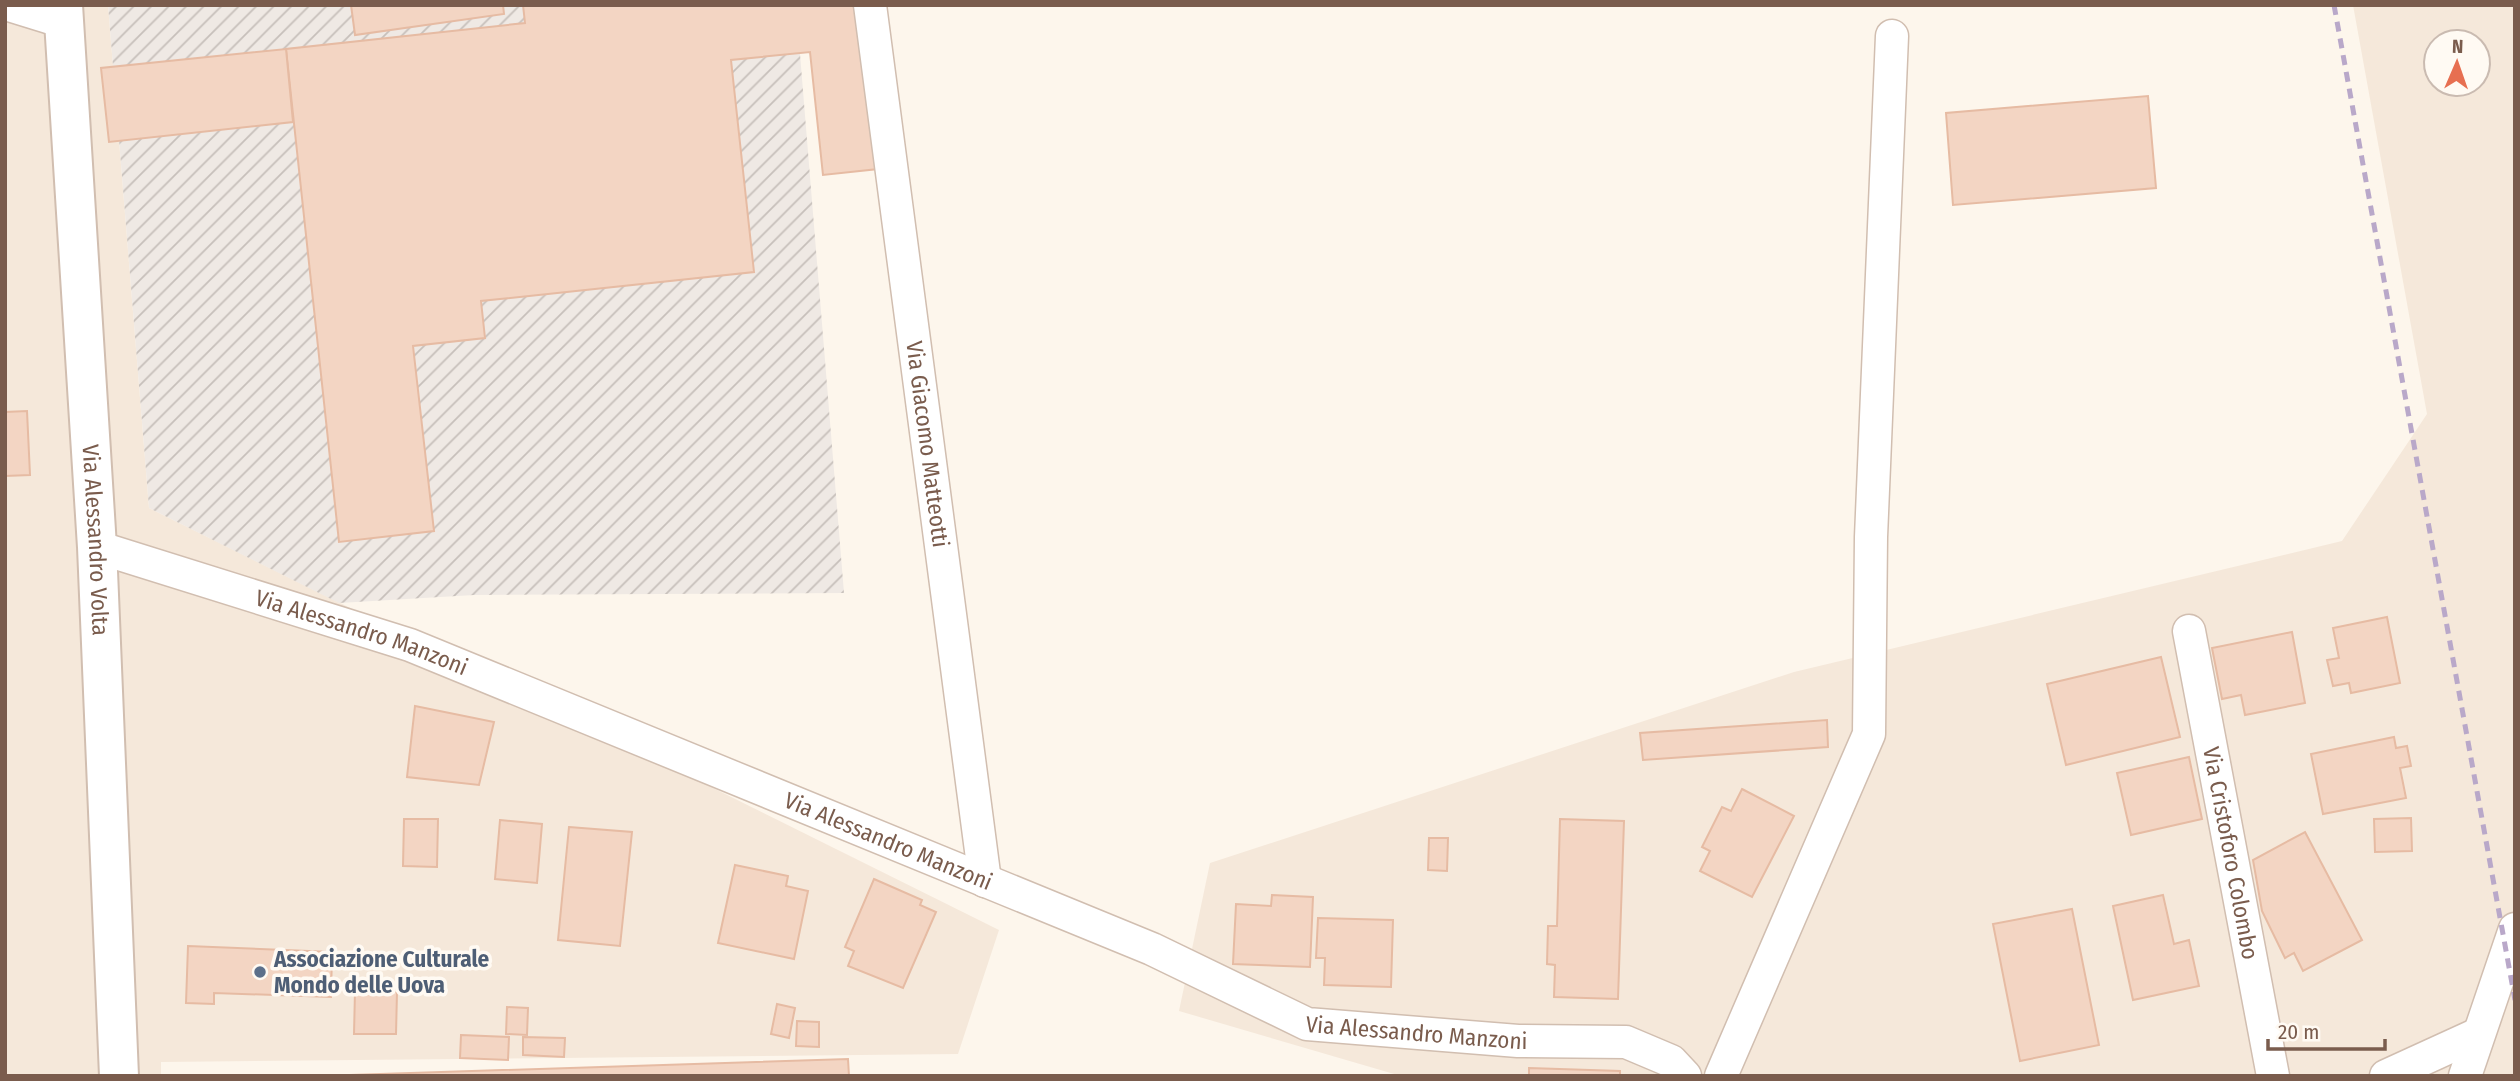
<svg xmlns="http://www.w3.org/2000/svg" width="2520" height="1081" font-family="'Fira Sans Condensed',sans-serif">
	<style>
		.residential { fill: #f5e8da; fill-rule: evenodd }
		.industrial { fill: url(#industrial-furrows) }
		.building { fill: #f3d5c3; stroke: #e6bba3; stroke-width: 2 }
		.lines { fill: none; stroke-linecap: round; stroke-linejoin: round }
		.minor-casing { stroke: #d1beb0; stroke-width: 35 }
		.tertiary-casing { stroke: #d1beb0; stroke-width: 42 }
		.minor { stroke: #fff; stroke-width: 32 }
		.tertiary { stroke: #fff; stroke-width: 38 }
		.rail { stroke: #b9a8c9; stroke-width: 5; stroke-dasharray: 10 7; stroke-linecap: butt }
		.service-dot { fill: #5c6f8a; stroke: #fffaf3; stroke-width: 2.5 }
		.labels { text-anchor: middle; stroke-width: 7; stroke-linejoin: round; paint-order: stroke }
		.street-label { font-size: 23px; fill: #7a5c4d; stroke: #fffaf3 }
		.service-label { font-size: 23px; font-weight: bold; fill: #4e5e75; stroke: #fffaf3; text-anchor: start }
	</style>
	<defs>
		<pattern id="industrial-furrows" width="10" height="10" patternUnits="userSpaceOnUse" patternTransform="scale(1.75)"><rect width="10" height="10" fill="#efe9e4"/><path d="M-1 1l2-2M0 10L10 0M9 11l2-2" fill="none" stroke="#c7c0bb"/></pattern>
	</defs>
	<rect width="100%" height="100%" fill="#fdf6ec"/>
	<g class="residential">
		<polygon points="5,5 108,5 149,508 999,930 958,1054 161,1062 161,1076 5,1076"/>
		<path d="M2353,5H2515V1076H1401L1179,1011L1210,863L1794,672L2342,541L2427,414ZM2436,42H2478V84H2436Z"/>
	</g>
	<polygon class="industrial" points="108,5 796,5 844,593 474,595 339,603 149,508"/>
	<g class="building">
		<polygon points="351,5 503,5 504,14 355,35"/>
		<polygon points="523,5 861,5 878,169 823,175 810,52 731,60 754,272 481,301 485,338 413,346 434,531 339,542 286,49 525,23"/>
		<polygon points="286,49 293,122 109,142 101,68"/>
		<polygon points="2148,96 2156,188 1953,205 1946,113"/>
		<polygon points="27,411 30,475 5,476 5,412"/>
		<polygon points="2387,617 2400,683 2351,693 2349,683 2333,686 2327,660 2339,658 2333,628"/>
		<polygon points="2292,632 2305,703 2245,715 2241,695 2222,699 2212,648"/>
		<polygon points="2161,657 2180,737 2066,765 2047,684"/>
		<polygon points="415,706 494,722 479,785 407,777"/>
		<polygon points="1827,720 1828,747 1643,760 1640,733"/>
		<polygon points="2394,737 2396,748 2407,746 2411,766 2400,768 2406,798 2323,814 2311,754"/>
		<polygon points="2189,757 2202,819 2131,835 2117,773"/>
		<polygon points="1742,789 1794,816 1752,897 1700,871 1710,851 1702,847 1722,807 1731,811"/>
		<polygon points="2411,818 2412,851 2375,852 2374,819"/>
		<polygon points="404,819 438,819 437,867 403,866"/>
		<polygon points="1560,819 1624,821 1618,999 1554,997 1555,965 1547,964 1548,926 1557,926"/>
		<polygon points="500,820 542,824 537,883 495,879"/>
		<polygon points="569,827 632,832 620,946 558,940"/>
		<polygon points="2305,832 2362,940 2303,971 2294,953 2285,958 2262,911 2253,860"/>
		<polygon points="1429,838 1448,838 1447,871 1428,870"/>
		<polygon points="735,865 788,876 786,886 808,891 794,959 718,943"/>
		<polygon points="874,879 922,900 920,905 936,912 903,988 848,966 854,951 845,947"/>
		<polygon points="1272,895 1313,897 1310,967 1233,964 1236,904 1271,906"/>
		<polygon points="2163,895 2174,944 2189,940 2199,986 2133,1000 2113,906"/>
		<polygon points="2072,909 2099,1045 2020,1061 1993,924"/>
		<polygon points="1318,918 1393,920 1391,987 1324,985 1325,958 1316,958"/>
		<polygon points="188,946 332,952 331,997 214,993 214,1004 186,1003"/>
		<polygon points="355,991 397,992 396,1034 354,1034"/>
		<polygon points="777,1004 795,1008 789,1038 771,1034"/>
		<polygon points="507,1007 528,1008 527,1035 506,1034"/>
		<polygon points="797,1021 819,1022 819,1047 796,1046"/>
		<polygon points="461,1035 509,1037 508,1060 460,1058"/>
		<polygon points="523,1037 565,1038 564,1057 523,1055"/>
		<polygon points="848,1059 849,1076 319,1076"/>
		<polygon points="1529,1068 1620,1071 1620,1076 1529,1076"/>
	</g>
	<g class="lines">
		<defs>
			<g id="minor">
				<polyline points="9,5 64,22"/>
				<path id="s1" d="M870,5L985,881"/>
				<path id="s2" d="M97,547L410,645L1152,949L1307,1024L1518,1041L1626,1042L1671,1061L1685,1076"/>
				<path id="s3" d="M2189,631L2273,1076"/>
				<polyline points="1721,1076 1869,734 1871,537 1892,36"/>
				<polyline points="2386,1076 2478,1034"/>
				<polyline points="2465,1076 2515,929"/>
			</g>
			<g id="tertiary">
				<path id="s4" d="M63,5L97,547L119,1076"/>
			</g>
		</defs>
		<use href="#minor" class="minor-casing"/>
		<use href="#tertiary" class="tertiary-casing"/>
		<use href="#minor" class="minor"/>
		<use href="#tertiary" class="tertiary"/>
		<polyline class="rail" points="2334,5 2515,1000"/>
	</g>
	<circle class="service-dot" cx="260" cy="972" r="7"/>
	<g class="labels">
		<g class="street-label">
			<text dy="8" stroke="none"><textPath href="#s1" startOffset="443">Via Giacomo Matteotti</textPath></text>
			<text dy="8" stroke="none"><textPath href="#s4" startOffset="536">Via Alessandro Volta</textPath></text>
			<text dy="8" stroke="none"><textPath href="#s2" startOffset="278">Via Alessandro Manzoni</textPath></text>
			<text dy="8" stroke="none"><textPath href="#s2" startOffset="845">Via Alessandro Manzoni</textPath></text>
			<text dy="8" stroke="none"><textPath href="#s3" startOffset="226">Via Cristoforo Colombo</textPath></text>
			<text dy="8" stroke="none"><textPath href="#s2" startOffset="1412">Via Alessandro Manzoni</textPath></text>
		</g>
		<g class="service-label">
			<text x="274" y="967">Associazione Culturale<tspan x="274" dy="26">Mondo delle Uova</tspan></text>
		</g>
	</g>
	<rect width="2520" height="1081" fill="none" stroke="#7a5c4d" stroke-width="14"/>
	<g transform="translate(2457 63) rotate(2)"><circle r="33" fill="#fffaf3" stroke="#cabbb1" stroke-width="2"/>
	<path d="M0-5L12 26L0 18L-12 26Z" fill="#e76f51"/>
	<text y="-10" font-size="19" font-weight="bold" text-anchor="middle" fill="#7a5c4d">N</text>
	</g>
	<path d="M2268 1039v10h117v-10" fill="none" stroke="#7a5c4d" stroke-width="3.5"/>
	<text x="2278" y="1039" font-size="21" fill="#7a5c4d" stroke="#fffaf3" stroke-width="5" paint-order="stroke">20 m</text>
</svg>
